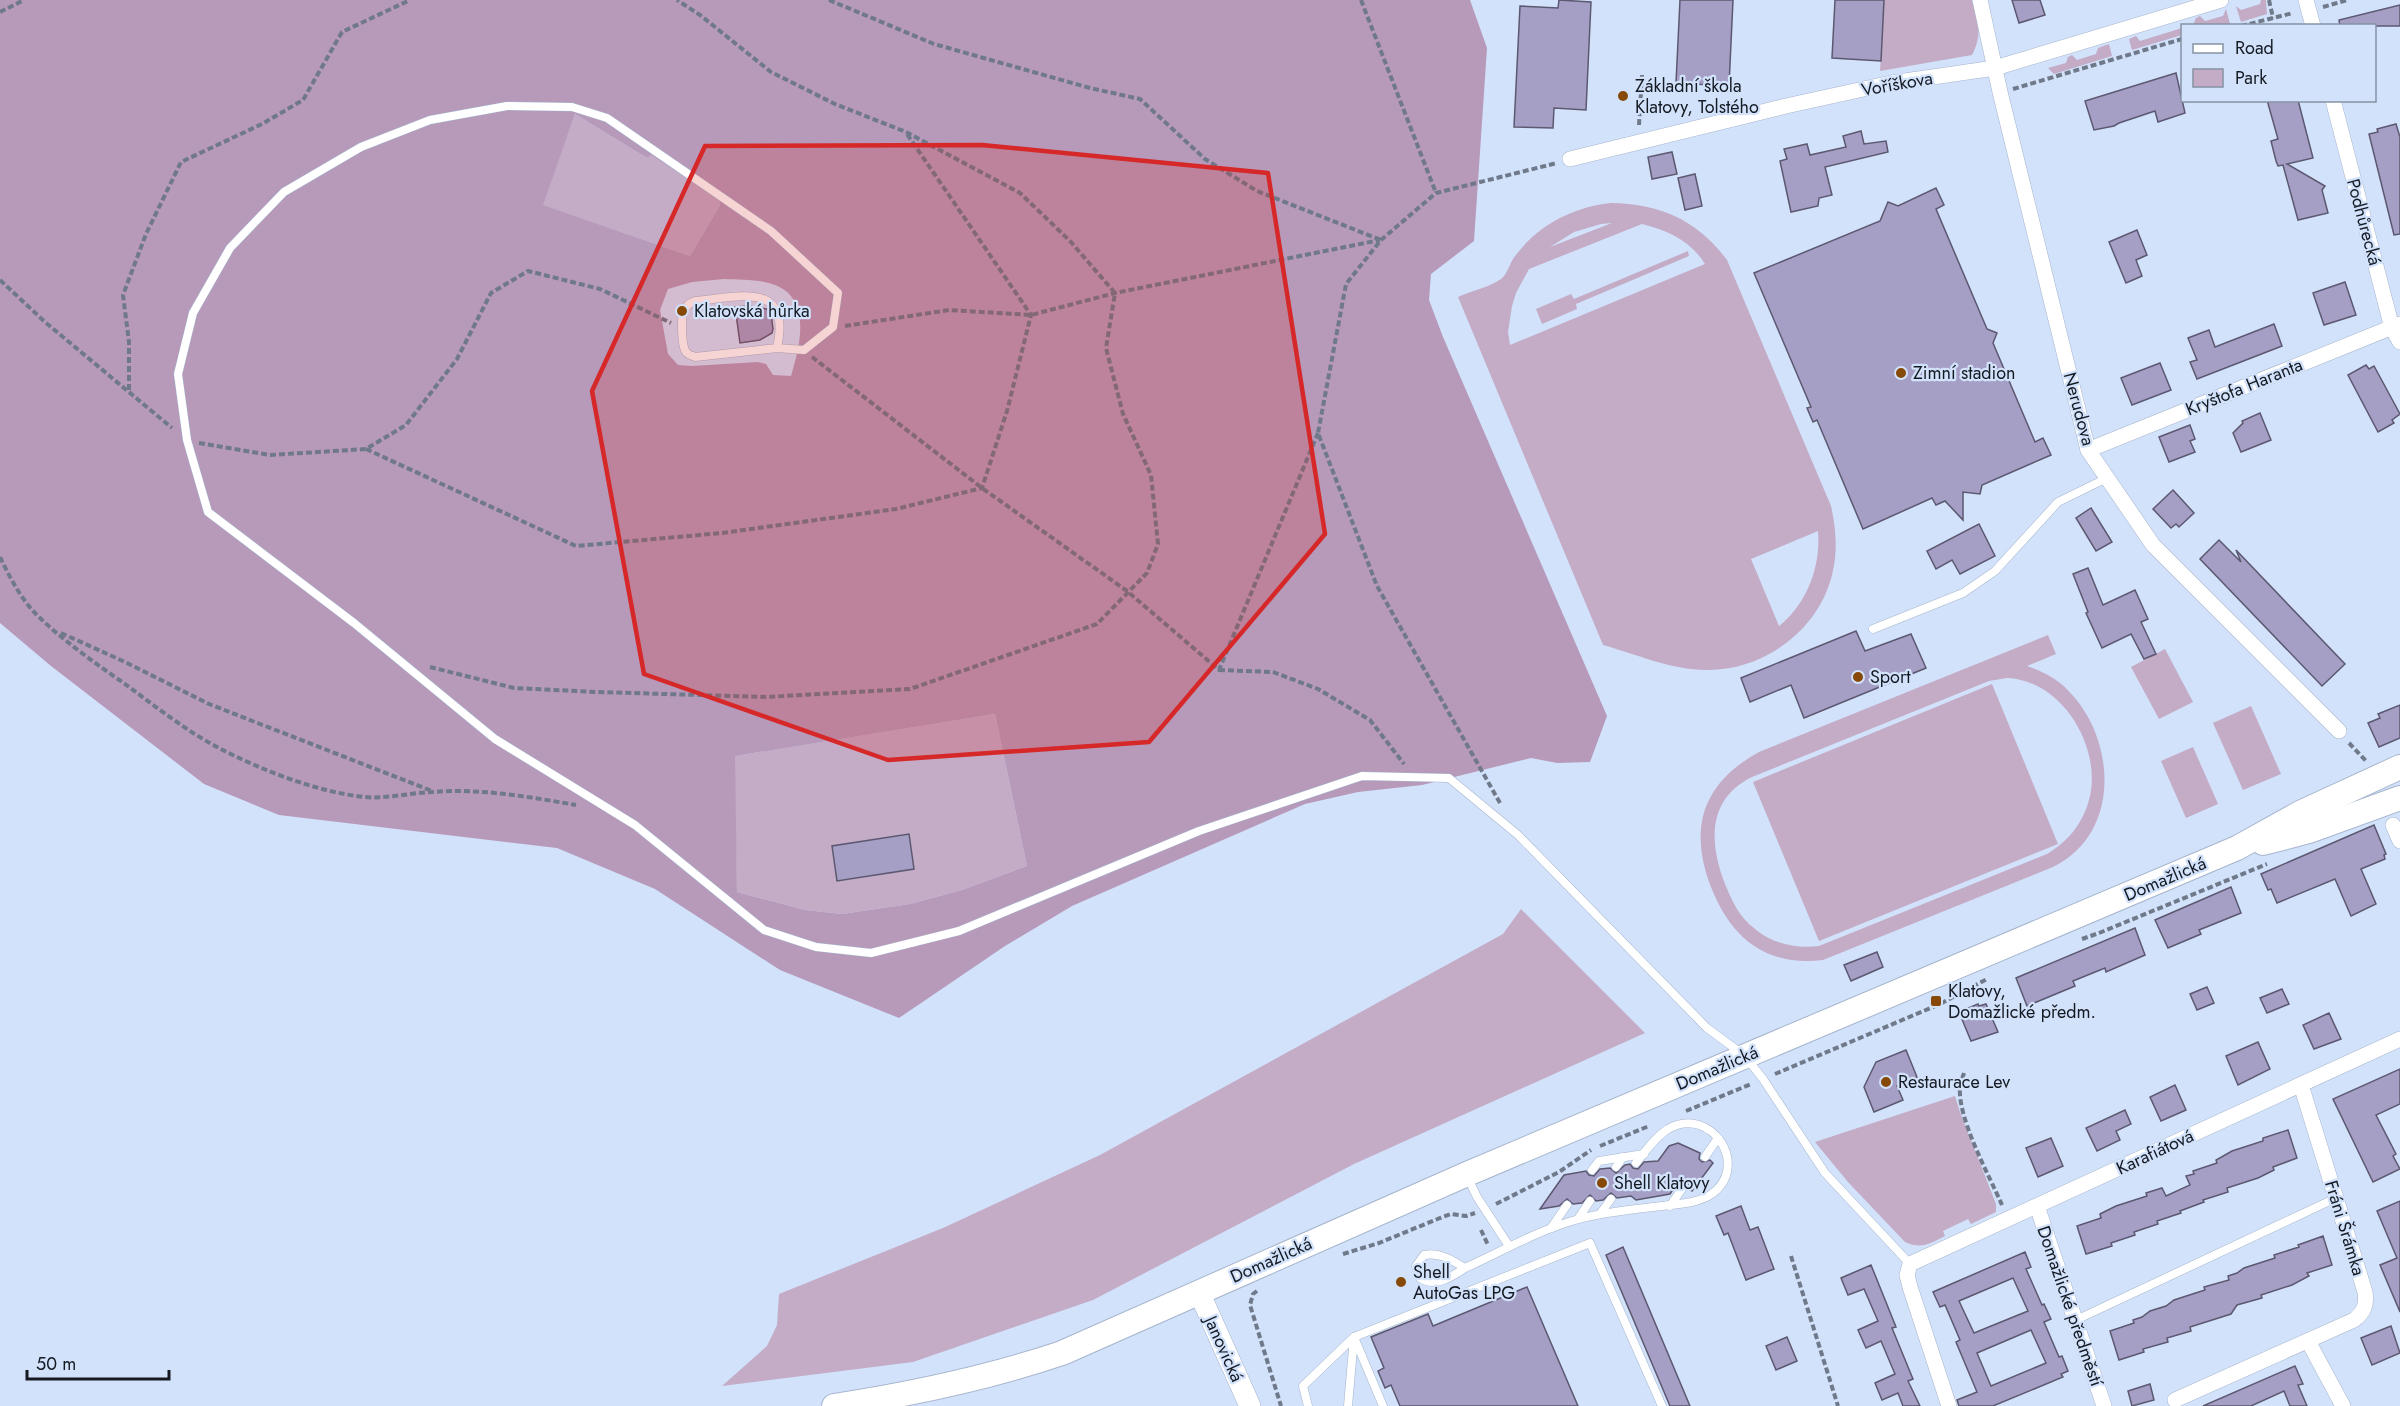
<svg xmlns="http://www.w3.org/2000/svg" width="2400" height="1406" font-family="Jost,sans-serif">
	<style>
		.green { fill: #c4abc6; fill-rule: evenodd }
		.forest { fill: #b799ba; fill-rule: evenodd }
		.building { fill: #a59fc6; stroke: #5c5870; stroke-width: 1.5; fill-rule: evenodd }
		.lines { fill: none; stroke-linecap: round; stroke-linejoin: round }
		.lane-casing { stroke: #a6b5cd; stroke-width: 9 }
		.street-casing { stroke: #a6b5cd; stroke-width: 16 }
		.secondary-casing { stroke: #a6b5cd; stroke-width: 22 }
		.primary-casing { stroke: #a6b5cd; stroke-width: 26 }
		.path { stroke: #6f798a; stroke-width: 4; stroke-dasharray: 6 3; stroke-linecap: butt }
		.lane { stroke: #fff; stroke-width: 8 }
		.street { stroke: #fff; stroke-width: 15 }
		.secondary { stroke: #fff; stroke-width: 21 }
		.primary { stroke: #fff; stroke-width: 24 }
		.marked { fill: #d62828; fill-opacity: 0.2; stroke: #d62828; stroke-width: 4.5; stroke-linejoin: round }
		.poi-dot { fill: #864907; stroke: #d2e2fb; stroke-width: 2 }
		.labels { text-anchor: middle; stroke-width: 4.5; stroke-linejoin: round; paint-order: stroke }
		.street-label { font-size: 18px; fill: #141922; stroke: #d2e2fb }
		.poi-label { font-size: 18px; fill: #141922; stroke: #d2e2fb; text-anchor: start }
	</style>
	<rect width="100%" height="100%" fill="#d2e2fb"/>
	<g class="green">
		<path d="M1884,0H1974C1979,21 1982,36 1972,55L1880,71Z"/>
		<polygon points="2261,0 2266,0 2267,14 2241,22 2236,6 2241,10 2260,4"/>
		<polygon points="2226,9 2230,24 2193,25 2196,18 2200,16 2205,21 2223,16"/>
		<polygon points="2182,28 2182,35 2132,50 2129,39 2136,36 2140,41"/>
		<polygon points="2109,44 2112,56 2054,74 2048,68 2066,63 2068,57 2072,55 2077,60 2096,54 2098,48"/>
		<polygon points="575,114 647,158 650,154 720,199 720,205 690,256 542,205"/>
		<path d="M1611,203C1661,204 1697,220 1727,260L1831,506C1836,529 1838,551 1832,575C1818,631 1763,671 1706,670C1671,670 1636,654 1603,645L1458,297C1471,291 1490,287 1501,279C1508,274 1510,261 1516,255C1539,224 1574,207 1611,203ZM1601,224L1612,223L1550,247L1574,232ZM1642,224C1667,230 1691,241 1705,264L1510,345L1508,332L1512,306L1516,293L1529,269ZM1818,531C1821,566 1807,604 1779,626L1751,559Z"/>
		<polygon points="1688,251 1689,256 1576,304 1577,309 1542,324 1536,309 1571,294 1574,299"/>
		<path d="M2048,635L2056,654L2027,666C2038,670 2050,675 2060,683C2116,729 2125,832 2053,867L1823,960C1766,967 1731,938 1711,887C1688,827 1703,783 1759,752ZM2007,678C2061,680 2101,745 2090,796C2084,822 2069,841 2047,854L1819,946C1796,949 1773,944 1755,929C1739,917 1732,901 1725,884C1709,843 1707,799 1752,777L1989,681Z"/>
		<polygon points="2165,649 2193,702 2159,719 2131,667"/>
		<polygon points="1992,684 2058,844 1819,941 1753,782"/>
		<polygon points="2251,706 2281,774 2243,790 2213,723"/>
		<polygon points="995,714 1027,866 962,890 910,904 842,914 805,910 737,892 734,756"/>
		<polygon points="2193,747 2218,804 2186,818 2161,761"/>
		<polygon points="1521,909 1645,1033 1354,1164 1093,1300 913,1362 722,1386 767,1346 777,1325 779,1294 943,1228 1100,1155 1503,934"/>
		<path d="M1955,1096L1960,1112L1996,1204V1212L1971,1224L1968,1219L1943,1231L1945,1236C1931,1243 1921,1250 1905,1242L1848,1182L1815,1142Z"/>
	</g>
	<path class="forest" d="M0,0H1470L1487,48L1474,241L1431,274L1429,300L1443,337L1607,716L1590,762L1557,763L1531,758L1422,785L1358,792L1305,804L1072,906L1005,946L899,1018L780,970L655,889L557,848L279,815L204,784L51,666L0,623ZM575,114L647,158L651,155L720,199V205L690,256L543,205ZM724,279C740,280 760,279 775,285C812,299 800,346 791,376L773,375L766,364L758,362L692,366L678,365L668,354L660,310L668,289L692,282ZM995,714L1027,866L962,890L910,904L842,914L805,910L737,892L735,756Z"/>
	<g class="building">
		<polygon points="1559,0 1591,2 1586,110 1554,108 1553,128 1514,127 1520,6 1558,8"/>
		<polygon points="1680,0 1733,0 1729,86 1676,83"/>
		<polygon points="1835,0 1884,0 1881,61 1832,58"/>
		<polygon points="2012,0 2040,0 2045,15 2019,23"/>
		<polygon points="2400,5 2400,26 2340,26 2339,20"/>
		<polygon points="2176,73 2185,113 2158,122 2155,111 2119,123 2114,126 2094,130 2085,101"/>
		<polygon points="2267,100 2298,100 2313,158 2287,164 2325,186 2322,190 2328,213 2298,220 2283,165 2278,166 2276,161 2271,141 2278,139"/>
		<polygon points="2396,124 2400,137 2400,234 2394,235 2369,134 2378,132 2377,129"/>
		<polygon points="1861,131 1864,144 1886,141 1888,152 1825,167 1832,195 1819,198 1818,206 1791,212 1780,161 1787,159 1784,149 1807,144 1810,155 1846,147 1843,136"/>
		<polygon points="1672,152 1677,174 1652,179 1648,157"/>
		<polygon points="1695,174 1702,206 1685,210 1678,178"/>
		<polygon points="1936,188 1944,205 1936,209 1987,329 1997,333 1993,343 2035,442 2043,438 2051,455 1982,485 1980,494 1963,492 1963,520 1945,501 1936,505 1932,498 1863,529 1817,420 1813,422 1807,408 1811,407 1754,273 1880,221 1888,202 1898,206"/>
		<polygon points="2137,230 2147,255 2136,260 2142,276 2126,283 2109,242"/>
		<polygon points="2345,282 2356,315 2324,325 2313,293"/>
		<polygon points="749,306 767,309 771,314 773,329 772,333 760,340 740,343 735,307"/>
		<polygon points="2274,324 2282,346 2197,379 2190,362 2197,360 2188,338 2209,330 2215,347"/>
		<polygon points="2160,363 2171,390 2132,405 2121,378"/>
		<polygon points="2366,365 2369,369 2374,366 2400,414 2392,420 2394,423 2378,432 2348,375"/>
		<polygon points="2260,413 2271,440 2241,452 2233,433 2243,423 2242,421"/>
		<polygon points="2190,425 2195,439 2190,441 2195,452 2169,462 2159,437"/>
		<polygon points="2173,490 2194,513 2179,527 2176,524 2171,528 2153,509"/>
		<polygon points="2091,508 2112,542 2096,551 2076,518"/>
		<polygon points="1979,524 1995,556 1960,574 1952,560 1936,569 1927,551"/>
		<polygon points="2219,540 2241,562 2236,550 2345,664 2322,686 2200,559"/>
		<polygon points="2088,568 2103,605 2135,590 2148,619 2141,622 2156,654 2144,659 2131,634 2102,648 2086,613 2088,612 2073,574"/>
		<polygon points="1856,631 1865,651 1911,634 1926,668 1804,718 1791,685 1750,702 1741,678"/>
		<polygon points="2400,705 2400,738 2379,747 2368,723 2380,718 2378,714"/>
		<polygon points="2374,825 2386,854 2384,855 2385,859 2361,869 2376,904 2351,916 2335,879 2277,903 2271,889 2268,890 2261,874"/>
		<polygon points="909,834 914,869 837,881 832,846"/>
		<polygon points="2231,887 2241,913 2199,930 2201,934 2168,948 2155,920"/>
		<polygon points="2135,928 2145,955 2106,972 2105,968 2073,981 2075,986 2027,1006 2016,978"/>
		<polygon points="1877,952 1883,967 1851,981 1844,965"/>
		<polygon points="2207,987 2214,1003 2197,1010 2190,994"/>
		<polygon points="2282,989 2289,1004 2267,1013 2260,998"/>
		<polygon points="1978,1004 1979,1006 1986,1004 1998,1032 1971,1041 1959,1012"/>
		<polygon points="2329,1013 2341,1039 2314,1049 2303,1025"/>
		<polygon points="2258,1042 2270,1069 2238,1085 2226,1056"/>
		<polygon points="1906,1050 1917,1077 1897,1086 1903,1100 1874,1112 1864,1087 1876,1062"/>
		<polygon points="2400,1069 2400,1104 2376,1115 2396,1154 2393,1156 2400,1169 2373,1182 2333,1099"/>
		<polygon points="2175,1085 2186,1110 2161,1121 2150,1097"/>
		<polygon points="2125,1110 2131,1124 2116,1131 2120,1140 2097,1151 2086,1128"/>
		<polygon points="2288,1130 2297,1158 2273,1167 2274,1170 2258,1178 2227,1188 2228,1192 2203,1200 2204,1202 2180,1211 2181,1213 2157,1221 2158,1224 2134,1232 2135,1235 2111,1243 2112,1246 2086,1254 2077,1226 2101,1218 2100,1214 2116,1206 2147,1196 2146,1193 2162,1188 2166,1196 2190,1185 2186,1176 2194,1174 2193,1171 2217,1163 2216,1160 2232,1151 2263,1141 2263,1138"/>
		<polygon points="2051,1138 2063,1166 2038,1177 2026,1148"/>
		<polygon points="1678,1143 1700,1153 1699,1159 1702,1162 1710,1160 1713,1163 1692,1191 1689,1189 1689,1183 1684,1180 1678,1182 1670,1194 1636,1200 1631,1196 1617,1198 1611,1193 1603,1200 1596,1201 1590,1195 1582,1203 1573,1204 1567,1199 1559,1206 1540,1209 1564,1175 1586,1171 1589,1175 1594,1176 1600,1169 1610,1168 1616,1173 1625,1165 1630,1164 1633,1168 1638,1169 1644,1162 1658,1161 1669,1146"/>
		<polygon points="2400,1201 2400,1312 2380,1265 2397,1258 2377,1211"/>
		<polygon points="1741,1206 1750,1230 1758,1227 1774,1269 1746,1280 1728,1233 1724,1235 1716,1216"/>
		<polygon points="2323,1236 2332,1265 2307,1273 2309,1276 2292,1285 2261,1295 2262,1298 2237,1305 2231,1314 2190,1327 2191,1331 2167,1338 2168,1342 2143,1349 2144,1352 2119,1360 2110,1331 2134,1323 2133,1320 2142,1317 2150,1311 2166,1306 2174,1300 2205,1290 2204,1287 2229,1280 2228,1276 2237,1273 2244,1268 2275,1258 2274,1255 2299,1247 2298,1245"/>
		<polygon points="1623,1247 1690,1406 1670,1406 1606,1255"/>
		<path d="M2025,1252L2031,1267L2026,1269L2042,1305L2044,1304L2051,1319L2044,1322L2059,1357L2062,1356L2068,1371L2061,1374L2063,1377L1993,1406H1959L1957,1400L1977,1392L1956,1342L1960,1340L1945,1305L1940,1307L1933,1292ZM2013,1278L2028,1311L1974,1333L1959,1301ZM2031,1330L2046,1363L1991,1386L1977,1353Z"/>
		<polygon points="1871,1265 1896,1327 1892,1328 1913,1379 1908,1381 1920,1406 1903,1406 1898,1393 1882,1400 1875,1383 1895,1374 1881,1341 1866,1348 1858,1330 1878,1321 1864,1289 1848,1295 1841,1278"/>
		<polygon points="1527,1287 1578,1406 1400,1406 1391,1385 1385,1388 1378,1371 1384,1368 1371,1337 1428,1314 1433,1326"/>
		<polygon points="2391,1326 2400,1353 2372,1365 2361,1338"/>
		<polygon points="1787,1337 1797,1361 1776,1370 1766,1346"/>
		<polygon points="2295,1366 2303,1384 2298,1385 2307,1406 2290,1406 2284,1391 2251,1406 2203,1406"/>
		<polygon points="2150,1384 2154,1400 2132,1406 2128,1391"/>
	</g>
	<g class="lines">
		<defs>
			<g id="lane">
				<path d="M777,348C792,280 739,297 695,301C690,303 686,305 684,310C681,317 681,348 687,353C689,355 693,356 695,357L777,348L804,350L833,327L838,293L771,231L607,118L572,107L507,106L430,120L361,147L284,192L230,248L193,313L178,374L187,440L208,512L354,623L495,739L635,825L764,930L816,947L871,953L959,931L1199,831L1362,776L1449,778L1518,835L1707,1028L1745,1056L1763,1079L1825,1173L1910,1264"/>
				<polyline points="1873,629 1963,593 1995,571 2058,502 2107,478"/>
				<polyline points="1705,1157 1718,1138"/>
				<polyline points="1616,1167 1623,1157"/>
				<polyline points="1592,1170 1599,1161 1644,1154"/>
				<polyline points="1467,1176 1477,1197 1509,1246"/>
				<polyline points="1670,1206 1684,1186"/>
				<polyline points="1600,1214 1611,1199"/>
				<polyline points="1578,1219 1590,1201"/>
				<polyline points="1551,1228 1567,1205"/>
				<path d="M1465,1268C1451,1277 1436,1288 1420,1278L1416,1266L1424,1255C1440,1252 1451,1260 1465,1268C1503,1251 1538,1230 1579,1219C1615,1209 1655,1208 1692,1202C1698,1200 1705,1199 1710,1195C1752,1168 1712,1104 1668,1129C1655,1137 1645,1152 1636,1163"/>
				<polyline points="2076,1320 2336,1198"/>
				<polyline points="1308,1406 1303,1386 1354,1337 1590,1243 1662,1406"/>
				<polyline points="1348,1406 1354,1337 1383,1406"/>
			</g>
			<g id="street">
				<polyline points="1980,0 2000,92 2088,450 2153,545 2339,731"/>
				<polyline points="2306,0 2313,26"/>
				<polyline points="2333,100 2392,328 2400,342"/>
				<polyline points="1570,159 1786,106 1891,83 1995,68 2221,0"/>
				<polyline points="2088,450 2400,324"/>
				<polyline points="2393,825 2400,841"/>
				<polyline points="2037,1206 2104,1406"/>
				<polyline points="2308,1341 2343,1406"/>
				<path d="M2175,1400L2354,1320C2364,1312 2367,1305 2365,1292L2301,1085"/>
				<polyline points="1949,1406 1910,1287 1907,1275 1910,1264 2400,1039"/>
			</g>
			<polyline id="secondary" points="1199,1292 1250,1406"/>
			<g id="primary">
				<polyline points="2263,843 2309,831 2400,798"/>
				<path d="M834,1406C912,1394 988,1378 1062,1353L1467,1174L2237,848L2300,813L2400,767"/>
			</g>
		</defs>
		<use href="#lane" class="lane-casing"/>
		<use href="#street" class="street-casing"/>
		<use href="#secondary" class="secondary-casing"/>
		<use href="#primary" class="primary-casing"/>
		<g class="path">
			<polyline points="829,0 934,44 1090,88 1140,99 1205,159 1257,191 1381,240"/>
			<polyline points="1361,0 1436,193"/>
			<polyline points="2269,0 2273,18"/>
			<polyline points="2323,7 2347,0"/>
			<polyline points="0,12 24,0"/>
			<polyline points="2241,26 2293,13"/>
			<polyline points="2013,89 2182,39"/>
			<polyline points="1639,125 1642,75"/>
			<polyline points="0,280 45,322 172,428"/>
			<polyline points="845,326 949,310 1031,315 1115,293 1380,240"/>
			<polyline points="812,357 982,488 1127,591 1219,670 1318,433"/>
			<polyline points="129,390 129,342 123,295 146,234 181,162 262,124 303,100 342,32 410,0"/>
			<polyline points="199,443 270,455 366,449 406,425 457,359 491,293 528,271 600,289 671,323"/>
			<polyline points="366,449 576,546 722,533 896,509 982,488 1007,411 1031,315 907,134"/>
			<path d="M0,557C9,576 21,599 36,614C62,640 95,663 125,684C155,706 186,731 219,748C261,770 317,792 364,797C387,799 409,793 432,792C480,788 530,797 576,805"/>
			<polyline points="61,633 125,662 209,704 432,791"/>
			<polyline points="430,667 514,688 597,692 767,697 910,689 1097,624 1147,573 1158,544 1151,475 1123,414 1106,348 1115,293 1070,241 1020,193 906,132 835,104 771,72 700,15 677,0"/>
			<polyline points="1219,670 1273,672 1318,689 1370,720 1404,764"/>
			<polyline points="2349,743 2367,762"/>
			<polyline points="1500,803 1377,586 1318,433 1346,284 1381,240 1436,193 1557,163"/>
			<polyline points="2082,939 2099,933 2267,864"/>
			<path d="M1964,1073C1963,1077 1960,1082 1960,1086C1957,1118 1989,1175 2002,1205"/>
			<polyline points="1775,1074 1940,1004 1987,979"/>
			<polyline points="1686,1111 1751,1084"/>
			<polyline points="1600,1146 1649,1126"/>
			<polyline points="1496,1204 1559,1172 1591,1150"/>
			<polyline points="1481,1230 1488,1245"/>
			<polyline points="1343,1254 1379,1243 1440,1218 1451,1214 1466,1216 1475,1213"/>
			<polyline points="1791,1256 1838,1406"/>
			<polyline points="1257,1291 1253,1294 1250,1305 1281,1406"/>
		</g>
		<use href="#lane" class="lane"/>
		<use href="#street" class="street"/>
		<use href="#secondary" class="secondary"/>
		<use href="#primary" class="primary"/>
	</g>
	<path class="marked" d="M982,145L1268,173L1325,534L1149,742L888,760L644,674L592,391L705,146Z"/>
	<g class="poi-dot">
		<circle cx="1623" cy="96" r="6"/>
		<circle cx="682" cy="311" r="6"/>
		<circle cx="1901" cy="373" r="6"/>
		<circle cx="1858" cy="677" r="6"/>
		<rect x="1930" y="995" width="12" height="12" rx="3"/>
		<circle cx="1886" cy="1082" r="6"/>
		<circle cx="1602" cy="1183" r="6"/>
		<circle cx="1401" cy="1282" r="6"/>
	</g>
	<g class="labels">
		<g class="street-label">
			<text transform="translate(1897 84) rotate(-10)" y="6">Voříškova</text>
			<text transform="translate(2364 222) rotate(75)" y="6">Podhůrecká</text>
			<text transform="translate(2244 387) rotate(-22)" y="6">Kryštofa Haranta</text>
			<text transform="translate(2079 409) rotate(75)" y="6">Nerudova</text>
			<text transform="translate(2165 879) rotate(-23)" y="6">Domažlická</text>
			<text transform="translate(1717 1068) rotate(-23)" y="6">Domažlická</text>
			<text transform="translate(2155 1152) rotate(-25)" y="6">Karafiátová</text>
			<text transform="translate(2345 1228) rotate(73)" y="6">Fráni Šrámka</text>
			<text transform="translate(1271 1260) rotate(-24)" y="6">Domažlická</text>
			<text transform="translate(2070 1306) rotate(71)" y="6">Domažlické předměstí</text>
			<text transform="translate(1224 1349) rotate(66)" y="6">Janovická</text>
		</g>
		<g class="poi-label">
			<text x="1635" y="92">Základní škola<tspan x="1635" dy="21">Klatovy, Tolstého</tspan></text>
			<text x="694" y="317">Klatovská hůrka</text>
			<text x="1913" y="379">Zimní stadion</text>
			<text x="1870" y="683">Sport</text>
			<text x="1948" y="997">Klatovy,<tspan x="1948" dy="21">Domažlické předm.</tspan></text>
			<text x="1898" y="1088">Restaurace Lev</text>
			<text x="1614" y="1189">Shell Klatovy</text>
			<text x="1413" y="1278">Shell<tspan x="1413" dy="21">AutoGas LPG</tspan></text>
		</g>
	</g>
	<rect x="2181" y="24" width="195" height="78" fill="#d2e2fb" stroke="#8692a4" stroke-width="1.5"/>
	<rect x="2193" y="44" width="30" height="9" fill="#ffffff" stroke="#8692a4" stroke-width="1.5"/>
	<text x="2235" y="54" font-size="18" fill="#141922">Road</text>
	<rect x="2193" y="69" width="30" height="18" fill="#c4abc6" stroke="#8692a4" stroke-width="1.5"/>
	<text x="2235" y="84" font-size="18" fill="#141922">Park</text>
	<path d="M27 1370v9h142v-9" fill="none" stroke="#141922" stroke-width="3"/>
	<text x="36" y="1370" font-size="18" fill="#141922" stroke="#d2e2fb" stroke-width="4.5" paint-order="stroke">50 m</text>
</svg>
